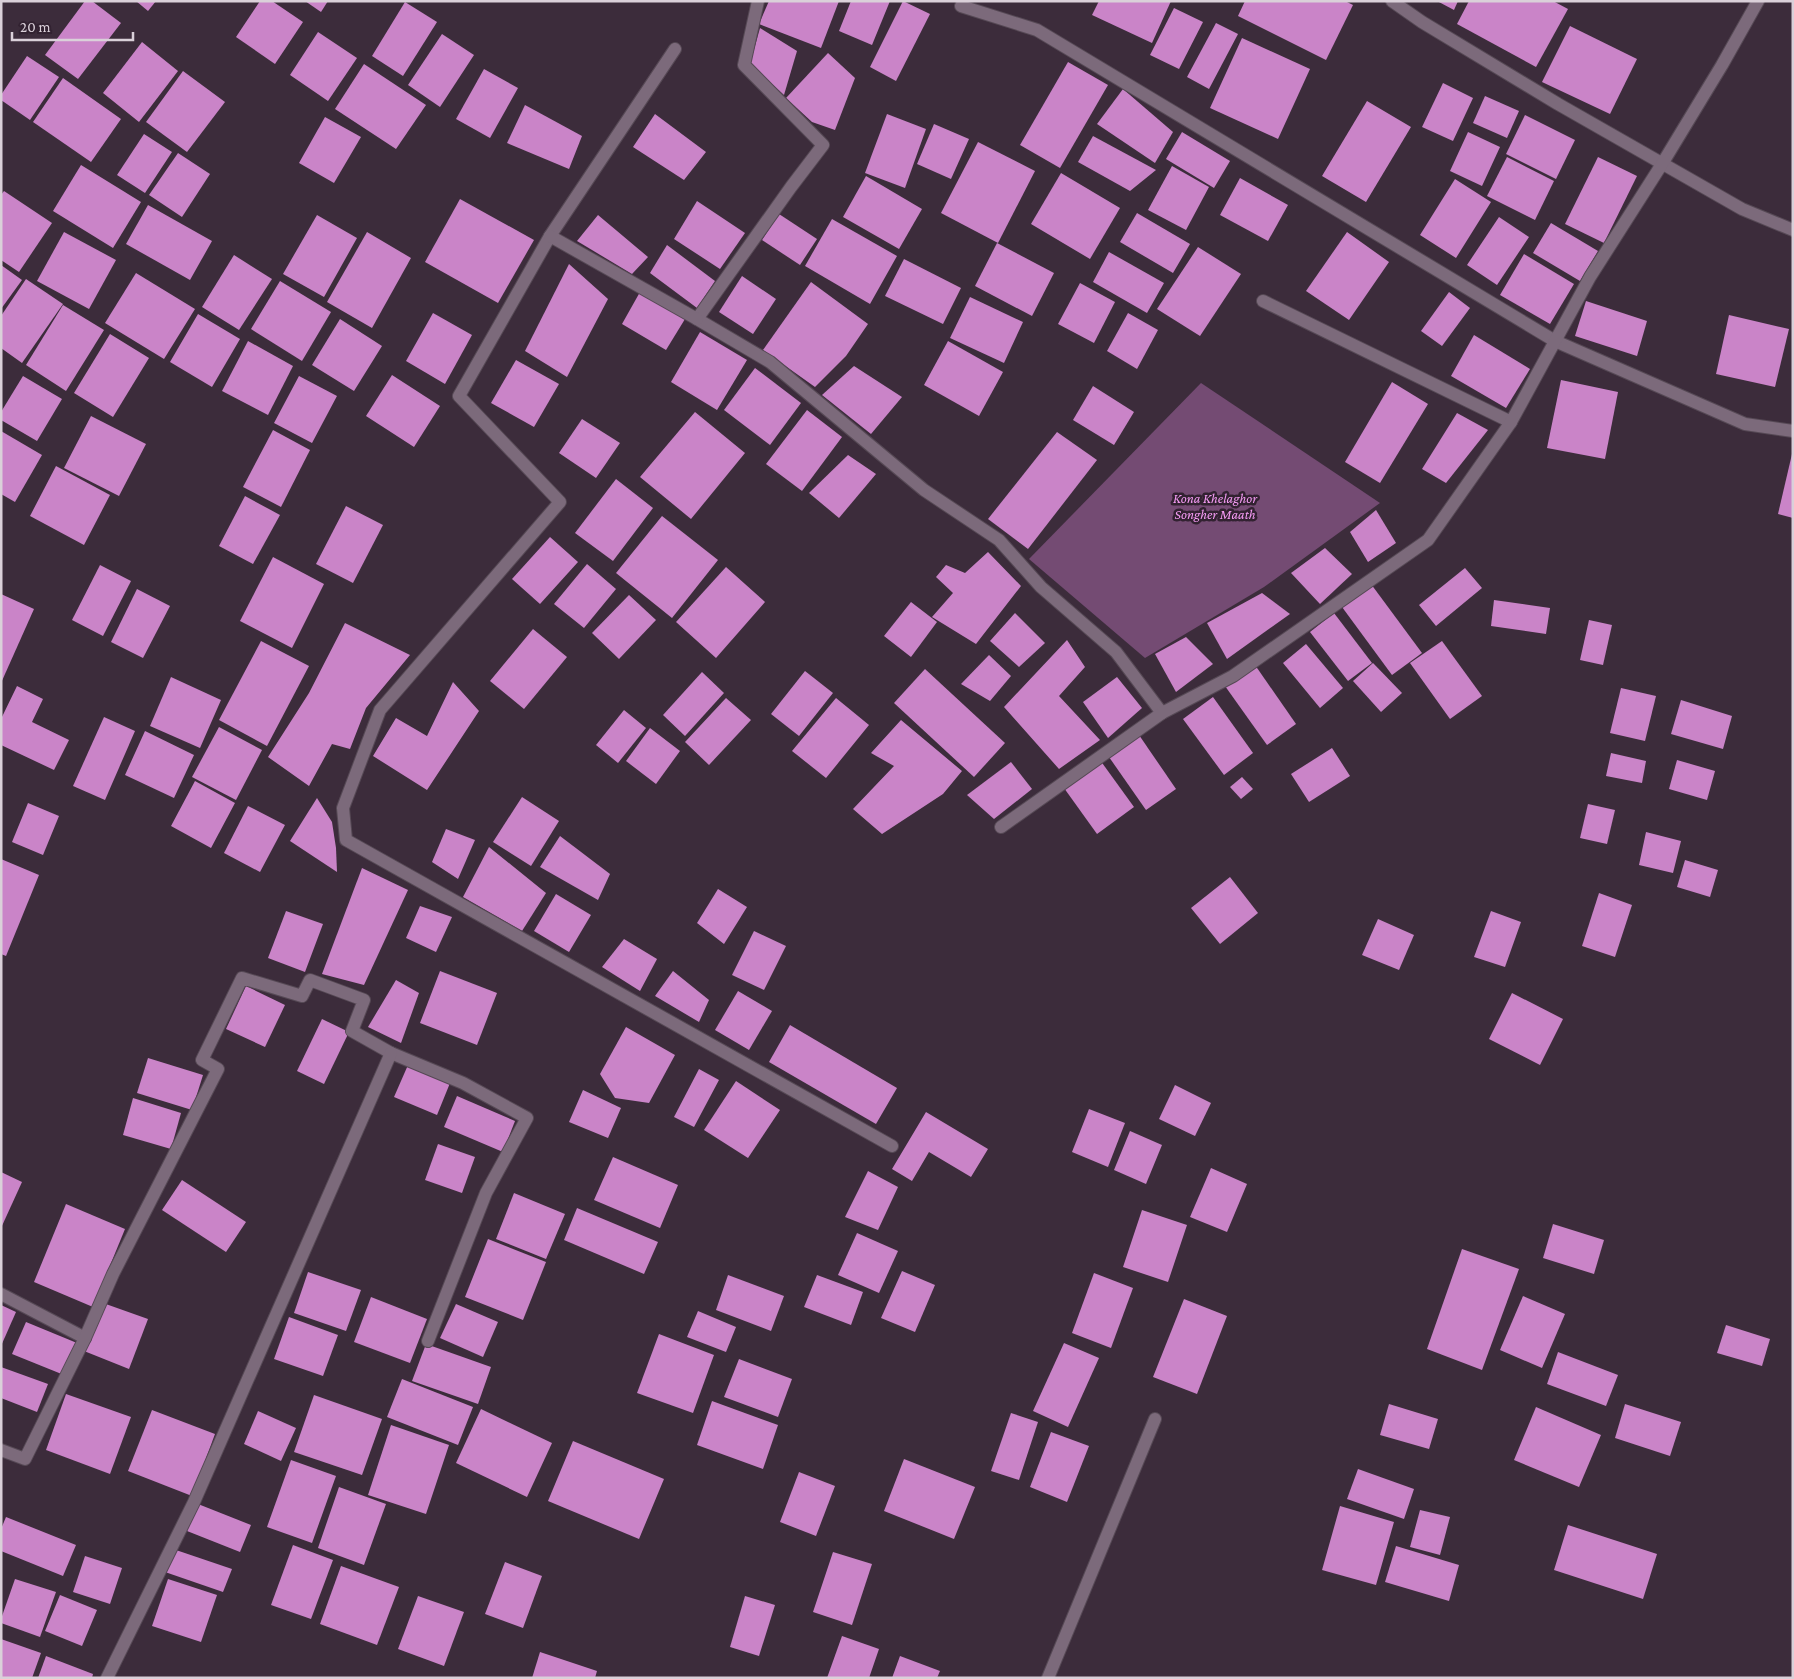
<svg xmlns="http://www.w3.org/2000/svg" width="1794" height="1679" font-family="'Crimson Pro',serif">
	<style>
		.green { fill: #744b73 }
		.building { fill: #ca84c8 }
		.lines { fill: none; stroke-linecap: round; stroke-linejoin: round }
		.minor-casing { stroke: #564955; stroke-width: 14 }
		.minor { stroke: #7c6a7b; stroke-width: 12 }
		.labels { text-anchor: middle; stroke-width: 5; stroke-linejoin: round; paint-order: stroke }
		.park-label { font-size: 14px; font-style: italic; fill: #f59bf4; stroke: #322231 }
	</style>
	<rect width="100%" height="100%" fill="#3c2c3b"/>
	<polygon class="green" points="1201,383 1380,503 1264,587 1145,658 1029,559"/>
	<g class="building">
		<polygon points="85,1 92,1 121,23 78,79 45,55"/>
		<polygon points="136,1 156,1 148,11"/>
		<polygon points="260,1 272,1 303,22 275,64 236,37"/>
		<polygon points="305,1 328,1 321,12"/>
		<polygon points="769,1 839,1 821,48 759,24"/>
		<polygon points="851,1 890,1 872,45 839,31"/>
		<polygon points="903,1 930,14 896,81 870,67"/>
		<polygon points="1099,1 1171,1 1152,43 1092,15"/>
		<polygon points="1245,1 1345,1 1353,5 1326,60 1238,16"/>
		<polygon points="1437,1 1458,1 1454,10"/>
		<polygon points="1469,1 1553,1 1568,9 1536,67 1457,24"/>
		<polygon points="405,2 437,22 403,76 372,56"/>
		<polygon points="1174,8 1203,22 1179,69 1150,55"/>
		<polygon points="1216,23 1238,34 1209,89 1187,77"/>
		<polygon points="1570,26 1637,59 1610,114 1542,82"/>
		<polygon points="760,28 797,51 784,95 750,64"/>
		<polygon points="318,32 357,58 328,101 290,75"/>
		<polygon points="442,34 474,55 440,107 408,85"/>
		<polygon points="1242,38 1310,69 1278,139 1210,108"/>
		<polygon points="142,42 178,71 139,122 103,93"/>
		<polygon points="828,53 855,78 835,130 812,122 786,98"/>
		<polygon points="27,56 59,77 30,120 1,100 1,95"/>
		<polygon points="1068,62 1108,85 1060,168 1020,145"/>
		<polygon points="364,64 426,105 396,149 335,109"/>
		<polygon points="484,69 518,88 490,138 456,119"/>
		<polygon points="183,71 225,102 187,152 146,122"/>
		<polygon points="63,78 121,119 91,162 33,122"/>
		<polygon points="1443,83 1473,98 1453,141 1422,127"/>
		<polygon points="1123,89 1173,132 1155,163 1097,124"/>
		<polygon points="1485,96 1519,111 1507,138 1473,123"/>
		<polygon points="1367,101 1411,127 1366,202 1322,176"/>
		<polygon points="525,105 582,136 569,169 507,143"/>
		<polygon points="655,114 706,152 684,180 633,147"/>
		<polygon points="887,114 926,129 905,188 865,173"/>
		<polygon points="1525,115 1575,140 1556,179 1506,154"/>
		<polygon points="325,117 361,137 334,183 299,163"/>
		<polygon points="934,124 969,139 951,179 917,164"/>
		<polygon points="1182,132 1230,161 1214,188 1166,159"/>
		<polygon points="1468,132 1500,147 1482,186 1450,171"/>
		<polygon points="144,134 172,152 145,193 117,175"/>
		<polygon points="1093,136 1156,170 1130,191 1078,162"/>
		<polygon points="978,142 1035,171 998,243 941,213"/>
		<polygon points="178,153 210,174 182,217 149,195"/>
		<polygon points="1507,157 1554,181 1535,220 1487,196"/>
		<polygon points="1598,157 1637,176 1604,243 1565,224"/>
		<polygon points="81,165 141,202 113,248 53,211"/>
		<polygon points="1172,166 1209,187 1186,230 1148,210"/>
		<polygon points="1061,173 1120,208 1090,259 1031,224"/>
		<polygon points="866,176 922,209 899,249 843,217"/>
		<polygon points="1240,178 1288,205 1268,241 1220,215"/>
		<polygon points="1455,179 1491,202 1456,258 1420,235"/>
		<polygon points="4,191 52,223 19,272 1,260 1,195"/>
		<polygon points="460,199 534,240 498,303 425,262"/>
		<polygon points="697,201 745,233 720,269 674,239"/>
		<polygon points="148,205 212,241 190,280 126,244"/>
		<polygon points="1137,213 1190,244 1173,273 1120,242"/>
		<polygon points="779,214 817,239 800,265 762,240"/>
		<polygon points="317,215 357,238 324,297 283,274"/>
		<polygon points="598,215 648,257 632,274 577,241"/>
		<polygon points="1499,217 1529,237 1497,285 1467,265"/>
		<polygon points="832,219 897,256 870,304 805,266"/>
		<polygon points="1551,223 1598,251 1580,281 1533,253"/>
		<polygon points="64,232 116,260 89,309 37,281"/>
		<polygon points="367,232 411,258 372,328 327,302"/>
		<polygon points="1347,232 1389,262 1349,320 1306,291"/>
		<polygon points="997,243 1054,273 1032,316 975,286"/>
		<polygon points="667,245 715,281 697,308 650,273"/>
		<polygon points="1198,247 1241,274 1200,336 1157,309"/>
		<polygon points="1109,252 1164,283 1147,313 1093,282"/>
		<polygon points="1524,254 1574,284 1550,324 1500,295"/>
		<polygon points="234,255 272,279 239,330 202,307"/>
		<polygon points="904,259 961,288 943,324 885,296"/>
		<polygon points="569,264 608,299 567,377 525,351"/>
		<polygon points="1,265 22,280 1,309"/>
		<polygon points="136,273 195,309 164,359 105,323"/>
		<polygon points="742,276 776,299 753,334 719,312"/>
		<polygon points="26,279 63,304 22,363 1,348 1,316"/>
		<polygon points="280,281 331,312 302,361 251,329"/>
		<polygon points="811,282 868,324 846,356 815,387 763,350"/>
		<polygon points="1080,283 1115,302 1094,343 1058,324"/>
		<polygon points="640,292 685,319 666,350 622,324"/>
		<polygon points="1449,292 1470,308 1442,346 1421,331"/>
		<polygon points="970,297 1023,322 1004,363 950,338"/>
		<polygon points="1586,301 1647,321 1637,356 1575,336"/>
		<polygon points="63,305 104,330 66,391 26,365"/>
		<polygon points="433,313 472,335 445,384 406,361"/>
		<polygon points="1128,313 1158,330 1137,369 1107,351"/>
		<polygon points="198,314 240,339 212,387 170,362"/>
		<polygon points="1729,315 1789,329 1775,387 1716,374"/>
		<polygon points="340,319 382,346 354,391 312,365"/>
		<polygon points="700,332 747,360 717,410 671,382"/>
		<polygon points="110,334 149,358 113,417 74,393"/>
		<polygon points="1474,335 1530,369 1506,408 1451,376"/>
		<polygon points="248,341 293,366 268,415 222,391"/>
		<polygon points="948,341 1003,372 979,416 924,385"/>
		<polygon points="516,360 559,384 534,427 491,403"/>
		<polygon points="854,366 902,397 871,434 822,395"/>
		<polygon points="755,368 801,403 770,445 724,410"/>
		<polygon points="392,375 440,406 414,447 366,416"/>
		<polygon points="23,376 62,399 37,441 1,420 1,412"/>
		<polygon points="299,376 337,396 312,443 274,423"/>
		<polygon points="1561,380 1618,392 1605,459 1547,448"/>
		<polygon points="1392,382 1428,404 1380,483 1345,462"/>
		<polygon points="1093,386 1134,412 1114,445 1073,420"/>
		<polygon points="807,410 842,437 802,491 766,464"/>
		<polygon points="695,412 745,453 691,519 640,477"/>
		<polygon points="1457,413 1488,430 1446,483 1422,469"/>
		<polygon points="91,416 146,444 119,496 64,468"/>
		<polygon points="582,419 620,443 596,478 559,453"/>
		<polygon points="273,430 310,450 281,507 243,487"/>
		<polygon points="1,431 42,455 15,502 1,494"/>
		<polygon points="1057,432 1097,460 1028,549 988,519"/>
		<polygon points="1792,454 1793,454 1793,518 1778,514"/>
		<polygon points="848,455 876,474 839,518 809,493"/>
		<polygon points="56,466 110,495 84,545 30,516"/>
		<polygon points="616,479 653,508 613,561 575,533"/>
		<polygon points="245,496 280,515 253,564 219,546"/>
		<polygon points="346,506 383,525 353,583 316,564"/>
		<polygon points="1376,510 1396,543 1368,562 1350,532"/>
		<polygon points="662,516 718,560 672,618 616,573"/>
		<polygon points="550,537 578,562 540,604 512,579"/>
		<polygon points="1325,548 1352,574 1320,604 1291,573"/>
		<polygon points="988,552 1021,586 976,644 932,617 953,593 936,577 946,565 965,573"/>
		<polygon points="273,557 324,584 292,648 240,621"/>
		<polygon points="587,564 616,589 584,628 554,604"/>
		<polygon points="100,565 131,581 103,636 72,620"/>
		<polygon points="726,567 765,602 716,658 676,622"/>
		<polygon points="1465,568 1482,588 1436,626 1419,605"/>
		<polygon points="1371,584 1422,653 1392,675 1342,607"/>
		<polygon points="137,589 170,606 143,658 111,642"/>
		<polygon points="1262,593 1290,614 1227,659 1207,623"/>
		<polygon points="1,594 34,609 1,683"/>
		<polygon points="629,595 656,620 619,659 592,633"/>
		<polygon points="1494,600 1550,608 1546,634 1491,626"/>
		<polygon points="911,602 937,622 911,657 884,636"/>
		<polygon points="1015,613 1045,643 1019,667 990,641"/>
		<polygon points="1334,613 1372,663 1348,681 1310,632"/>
		<polygon points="1589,620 1612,625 1603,665 1580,660"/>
		<polygon points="345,623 410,655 366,708 350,749 332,744 309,786 268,757 309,693"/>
		<polygon points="533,629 567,657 524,709 490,681"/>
		<polygon points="1186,637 1213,664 1176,692 1155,654"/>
		<polygon points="1067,640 1085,667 1059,696 1100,740 1059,769 1004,707"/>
		<polygon points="261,641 309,666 267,746 219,720"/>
		<polygon points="1442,641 1482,696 1450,719 1410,663"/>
		<polygon points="1306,644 1343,688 1320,708 1283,663"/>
		<polygon points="989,655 1011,676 990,701 961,684"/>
		<polygon points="1373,663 1402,693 1381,712 1353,681"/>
		<polygon points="1255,665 1296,724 1267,745 1225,686"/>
		<polygon points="925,669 1005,743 974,777 894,703"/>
		<polygon points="805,671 833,693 799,736 771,714"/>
		<polygon points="702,672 724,693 685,736 663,715"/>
		<polygon points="171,677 221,700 200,748 150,726"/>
		<polygon points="1117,677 1142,708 1108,738 1083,702"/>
		<polygon points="453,682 479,711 427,790 373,756 396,718 427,736"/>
		<polygon points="17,686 43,699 32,722 69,740 54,770 1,745 1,719"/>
		<polygon points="1621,688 1656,696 1645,741 1610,733"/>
		<polygon points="1213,697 1253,753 1224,775 1183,719"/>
		<polygon points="726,698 751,720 709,765 685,742"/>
		<polygon points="836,698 869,725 826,778 792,751"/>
		<polygon points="1681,700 1732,716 1723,749 1671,734"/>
		<polygon points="624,710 646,728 618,763 596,745"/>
		<polygon points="104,717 135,731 105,800 73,786"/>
		<polygon points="901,720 962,771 943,794 882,834 853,809 894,766 871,753"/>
		<polygon points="219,727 262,750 236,800 192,777"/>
		<polygon points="650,728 680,751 656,784 626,761"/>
		<polygon points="145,731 194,755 174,798 125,775"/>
		<polygon points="1139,735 1176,789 1146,810 1109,757"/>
		<polygon points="1332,748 1350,776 1309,802 1291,774"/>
		<polygon points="1611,753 1646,761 1642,783 1606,776"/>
		<polygon points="1100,760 1134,807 1097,834 1064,788"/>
		<polygon points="1677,760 1715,771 1707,800 1669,789"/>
		<polygon points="1011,762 1032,789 994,819 967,795"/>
		<polygon points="1242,777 1253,789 1241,799 1230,787"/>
		<polygon points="195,781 235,803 211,848 171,826"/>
		<polygon points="522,797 559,821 531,866 493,842"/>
		<polygon points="317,798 332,822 336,848 337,872 290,841"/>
		<polygon points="28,803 59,816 43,855 12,842"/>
		<polygon points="1588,804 1615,810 1607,844 1580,838"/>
		<polygon points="248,806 285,825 260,872 224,853"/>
		<polygon points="446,829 475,840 458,879 432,862"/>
		<polygon points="1646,832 1681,841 1673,873 1639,865"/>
		<polygon points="560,836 610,874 598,900 540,867"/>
		<polygon points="489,847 546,893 522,931 463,897"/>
		<polygon points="1,859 39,875 6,956 1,954"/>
		<polygon points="1685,860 1718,870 1710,897 1677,887"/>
		<polygon points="362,868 408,890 364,985 322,974"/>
		<polygon points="1230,877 1258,913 1220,944 1191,908"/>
		<polygon points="718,889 747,907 724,944 697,923"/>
		<polygon points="1599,893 1632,905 1615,957 1582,946"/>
		<polygon points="556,894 591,915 569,952 534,931"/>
		<polygon points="420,906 452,917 436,952 406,938"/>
		<polygon points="286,911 323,924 305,972 268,958"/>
		<polygon points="1491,911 1521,922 1505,967 1474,957"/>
		<polygon points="1378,919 1414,935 1399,970 1362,955"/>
		<polygon points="754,931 786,946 764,990 732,975"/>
		<polygon points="624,939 657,959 640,991 602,967"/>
		<polygon points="440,971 497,993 477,1045 420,1023"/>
		<polygon points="673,971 709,1000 699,1022 655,996"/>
		<polygon points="396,980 419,993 401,1043 368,1027"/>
		<polygon points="246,986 285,1005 265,1047 226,1029"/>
		<polygon points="738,991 772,1011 749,1050 715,1030"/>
		<polygon points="1512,993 1563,1019 1540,1065 1489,1039"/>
		<polygon points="322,1019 349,1032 324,1084 297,1071"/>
		<polygon points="790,1025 897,1088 876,1124 769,1062"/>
		<polygon points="626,1027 675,1055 649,1103 615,1098 600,1074"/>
		<polygon points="148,1058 203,1075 192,1110 137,1093"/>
		<polygon points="408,1065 450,1083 437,1115 394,1097"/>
		<polygon points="699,1069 719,1080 694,1127 674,1117"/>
		<polygon points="736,1081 780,1110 748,1158 704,1130"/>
		<polygon points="1175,1085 1211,1103 1195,1136 1159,1119"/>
		<polygon points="583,1090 621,1108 608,1138 569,1122"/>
		<polygon points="457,1096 515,1121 503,1152 444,1127"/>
		<polygon points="133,1098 181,1113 171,1149 123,1135"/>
		<polygon points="1089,1109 1125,1123 1108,1167 1072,1152"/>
		<polygon points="926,1112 988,1149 971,1177 929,1152 912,1181 892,1169"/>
		<polygon points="1130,1131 1162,1145 1146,1184 1114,1170"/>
		<polygon points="438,1144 475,1157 462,1193 425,1180"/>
		<polygon points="613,1157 678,1185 660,1228 594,1200"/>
		<polygon points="1211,1168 1247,1184 1227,1232 1190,1217"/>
		<polygon points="868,1171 898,1187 878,1230 845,1217"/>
		<polygon points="1,1172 22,1182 1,1228"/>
		<polygon points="182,1180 246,1222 226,1252 162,1210"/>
		<polygon points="514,1193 565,1214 546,1259 496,1239"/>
		<polygon points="66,1204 125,1229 93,1307 34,1282"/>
		<polygon points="577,1208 658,1242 644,1274 564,1240"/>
		<polygon points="1142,1210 1187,1225 1168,1282 1123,1267"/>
		<polygon points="1553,1224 1604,1240 1594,1274 1543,1258"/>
		<polygon points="857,1233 898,1251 879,1293 838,1275"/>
		<polygon points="488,1239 546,1262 523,1320 465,1297"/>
		<polygon points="1462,1249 1519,1269 1482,1370 1427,1349"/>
		<polygon points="902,1271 935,1285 915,1332 881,1318"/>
		<polygon points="308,1272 361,1290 346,1331 294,1313"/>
		<polygon points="1094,1273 1133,1288 1111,1348 1072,1333"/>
		<polygon points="728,1275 784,1296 771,1331 716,1310"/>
		<polygon points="817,1275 863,1292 851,1325 804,1307"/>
		<polygon points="1523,1296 1565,1314 1542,1368 1500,1350"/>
		<polygon points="371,1297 427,1319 410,1363 354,1342"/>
		<polygon points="1184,1299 1227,1316 1197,1394 1153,1377"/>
		<polygon points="103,1303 148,1319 129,1369 84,1351"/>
		<polygon points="456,1304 498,1322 483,1357 440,1338"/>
		<polygon points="1,1305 16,1312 1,1346"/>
		<polygon points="698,1311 736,1327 726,1352 687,1337"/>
		<polygon points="289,1317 338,1335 323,1376 274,1359"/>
		<polygon points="26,1322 77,1343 64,1375 12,1354"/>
		<polygon points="1726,1325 1770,1339 1762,1366 1717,1353"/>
		<polygon points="659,1334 714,1355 693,1413 637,1393"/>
		<polygon points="1064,1343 1099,1358 1068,1427 1033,1411"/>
		<polygon points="426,1344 491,1367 478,1404 412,1381"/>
		<polygon points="1558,1352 1618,1375 1606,1406 1547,1384"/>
		<polygon points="739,1359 792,1379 778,1417 724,1397"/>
		<polygon points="1,1367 48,1384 37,1412 1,1398"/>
		<polygon points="402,1379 473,1407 458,1445 387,1417"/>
		<polygon points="66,1394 131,1417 110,1474 46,1450"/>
		<polygon points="314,1395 382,1419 362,1475 294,1452"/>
		<polygon points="712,1401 778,1425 763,1469 697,1445"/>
		<polygon points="1389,1404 1438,1419 1429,1449 1380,1435"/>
		<polygon points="1625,1404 1681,1422 1670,1456 1615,1438"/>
		<polygon points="1536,1407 1601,1435 1579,1487 1514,1460"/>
		<polygon points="481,1409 552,1443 527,1497 456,1463"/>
		<polygon points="152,1410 215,1434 192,1496 128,1471"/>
		<polygon points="258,1411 296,1428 281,1461 244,1444"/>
		<polygon points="1011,1413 1038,1422 1019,1480 991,1471"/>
		<polygon points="391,1425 449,1445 426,1514 368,1495"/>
		<polygon points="1051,1432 1089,1446 1067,1502 1030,1487"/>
		<polygon points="573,1441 664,1479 639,1539 548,1501"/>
		<polygon points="904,1459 975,1487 954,1539 884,1511"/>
		<polygon points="291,1460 336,1476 312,1543 267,1527"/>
		<polygon points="1358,1469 1414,1489 1404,1519 1347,1499"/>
		<polygon points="799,1472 835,1486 816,1536 780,1522"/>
		<polygon points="339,1487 386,1504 364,1565 318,1548"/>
		<polygon points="198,1504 251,1525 240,1552 187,1531"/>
		<polygon points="1340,1506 1394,1522 1376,1585 1322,1570"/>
		<polygon points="1420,1510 1450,1517 1440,1555 1410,1547"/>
		<polygon points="6,1517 76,1545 63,1576 1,1551 1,1529"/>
		<polygon points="1568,1525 1657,1554 1643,1599 1554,1570"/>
		<polygon points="293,1545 333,1560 311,1619 271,1605"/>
		<polygon points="1396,1546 1459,1565 1449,1601 1385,1582"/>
		<polygon points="173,1549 232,1569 223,1592 165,1572"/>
		<polygon points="833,1552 872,1564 852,1625 813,1612"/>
		<polygon points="85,1556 122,1568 110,1604 73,1592"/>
		<polygon points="505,1562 542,1576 523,1628 485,1614"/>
		<polygon points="341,1566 399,1587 377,1645 320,1624"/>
		<polygon points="15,1579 56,1592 40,1637 1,1623 1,1619"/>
		<polygon points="168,1579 217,1595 201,1642 152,1626"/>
		<polygon points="60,1595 97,1610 82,1646 45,1631"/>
		<polygon points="418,1596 464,1612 444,1666 398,1649"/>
		<polygon points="745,1596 775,1605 759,1656 730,1647"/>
		<polygon points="842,1636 879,1649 869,1678 827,1678"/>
		<polygon points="1,1639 41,1653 32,1678 1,1678"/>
		<polygon points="540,1652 597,1671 595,1678 532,1678"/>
		<polygon points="46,1656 93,1674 92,1678 38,1678"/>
		<polygon points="900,1656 940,1671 937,1678 892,1678"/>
	</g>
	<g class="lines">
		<defs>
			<g id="minor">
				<polyline points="758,1 744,65 823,145 791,187 697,319 770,362 924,490 999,540 1041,587 1116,652 1162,713"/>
				<polyline points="1392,1 1422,22 1558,104 1742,209 1793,230"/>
				<polyline points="961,6 1037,30 1555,341 1745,424 1793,431"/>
				<polyline points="675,49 550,236 459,396 560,502 380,710 343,808 346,840 892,1146"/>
				<polyline points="550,236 697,319"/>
				<polyline points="1263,301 1511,422"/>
				<polyline points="1001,827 1162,713 1233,676 1428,540 1511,422 1590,277 1662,164 1722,65 1758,1"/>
				<polyline points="1,1294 85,1338"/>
				<polyline points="1,1450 25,1459 85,1338 113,1274 218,1069 202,1060 242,978 302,996 310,980 364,1000 352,1031 391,1053 463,1083 527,1118 486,1193 428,1341"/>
				<polyline points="107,1678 194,1502 391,1053"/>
				<polyline points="1048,1678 1155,1419"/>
			</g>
		</defs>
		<use href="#minor" class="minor-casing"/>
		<use href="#minor" class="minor"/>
	</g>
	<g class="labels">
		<g class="park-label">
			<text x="1215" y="503">Kona Khelaghor<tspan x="1215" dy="16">Songher Maath</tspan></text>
		</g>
	</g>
	<rect width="1794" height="1679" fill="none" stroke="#dad0d9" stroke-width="5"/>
	<path d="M12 32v8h121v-8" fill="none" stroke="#dad0d9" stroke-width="2.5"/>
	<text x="20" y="32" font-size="15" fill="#dad0d9" stroke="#322231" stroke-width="4" paint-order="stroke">20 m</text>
</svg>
